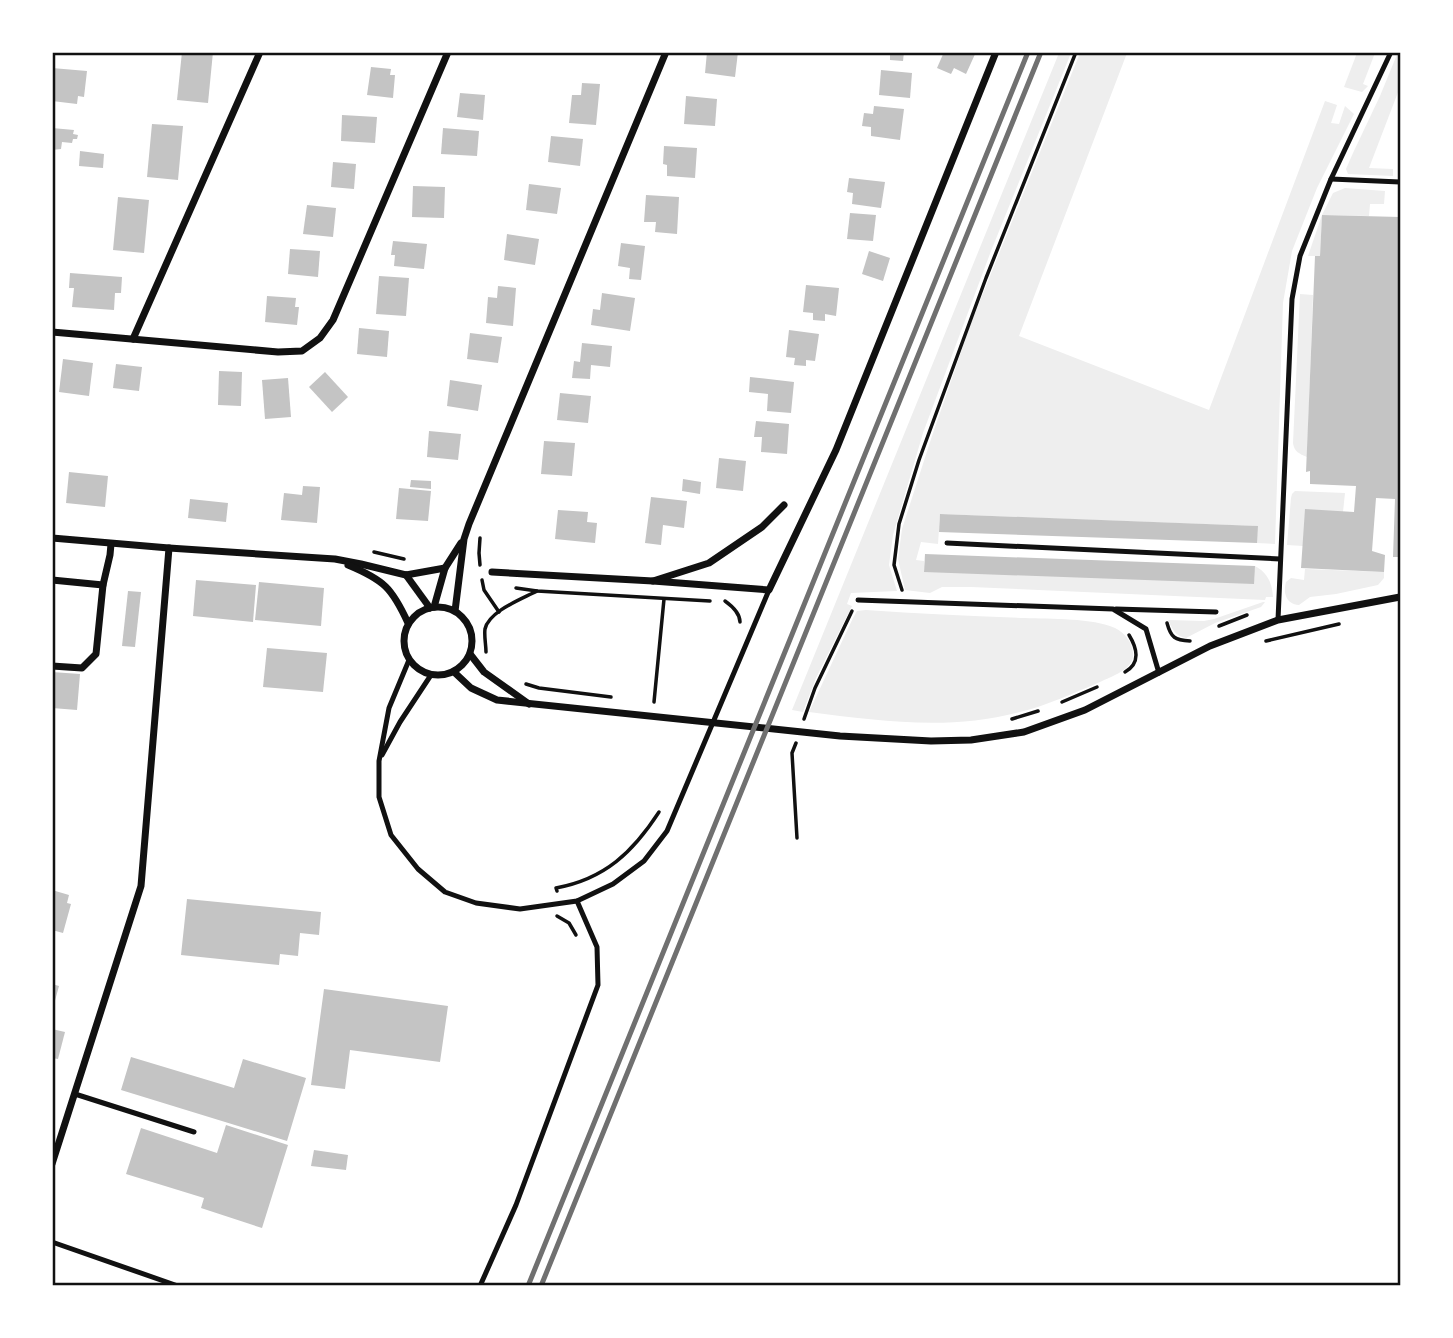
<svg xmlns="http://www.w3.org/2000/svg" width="1453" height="1338" font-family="Georgia,serif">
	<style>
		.green { fill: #eee }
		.building { fill: #c4c4c4 }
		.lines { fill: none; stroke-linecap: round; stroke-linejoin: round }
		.path { stroke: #111; stroke-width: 3.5 }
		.service { stroke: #111; stroke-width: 5 }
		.minor { stroke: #111; stroke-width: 7 }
		.rail { stroke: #707070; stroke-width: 5 }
		.neatline { fill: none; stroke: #111; stroke-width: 2.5 }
	</style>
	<rect width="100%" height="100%" fill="#fff"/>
	<g class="green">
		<polygon points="1398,52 1400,53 1400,87 1369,168 1393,169 1393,176 1348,174 1346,169 1353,153 1380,96"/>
		<polygon points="1059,53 1071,53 991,251 923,433 893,535 889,565 897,591 851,593 847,604 852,606 816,678 803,712 792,710"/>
		<path d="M1080,53H1127L1019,336L1209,410L1325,101L1337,105L1331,123L1339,124L1345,106L1354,114L1317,188L1292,251L1283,303L1275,544L1257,543V526L940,514L938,544L921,542L916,560L924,561V571L1255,566C1268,573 1272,583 1273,597H1266L1265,600L971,587H942L930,593L905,590L898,559L902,529L931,439L971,323Z"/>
		<polygon points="1357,53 1375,53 1363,84 1368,86 1362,92 1344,87"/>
		<polygon points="1345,188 1385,191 1384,204 1370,204 1369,216 1322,215 1320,256 1308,256 1322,215 1333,193"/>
		<path d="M1300,294L1313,295L1307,457C1299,454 1294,451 1293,443Z"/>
		<polygon points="1295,491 1345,493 1343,512 1303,546 1287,545 1291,498 1292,494"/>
		<path d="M1305,569L1384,572V578L1378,585L1336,594L1310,597L1299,605C1286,604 1283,593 1286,582L1291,578L1304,580Z"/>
		<path d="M1263,602H1265L1261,607L1215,623L1186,638C1175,636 1173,630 1168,620L1204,621L1214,619Z"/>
		<path d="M866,610C919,614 972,616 1025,618C1050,619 1093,618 1115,628C1125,633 1132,642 1133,653C1135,669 1112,676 1100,682C1074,693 1048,705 1020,712C950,731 880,721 809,712L853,618L857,611Z"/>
	</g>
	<g class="building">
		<polygon points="182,52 213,52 208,103 177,100"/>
		<polygon points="707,52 738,52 735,77 705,73"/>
		<polygon points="890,52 904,52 903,61 890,60"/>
		<polygon points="944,52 976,52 966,74 954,68 951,74 937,68"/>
		<polygon points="371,67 391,69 390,75 395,75 393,98 367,95"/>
		<polygon points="52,68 87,71 84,97 78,96 77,104 52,101"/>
		<polygon points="881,70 912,73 910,98 879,95"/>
		<polygon points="582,83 600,84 596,125 569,123 572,95 581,95"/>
		<polygon points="460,93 485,95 483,120 457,117"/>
		<polygon points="686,96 717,99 715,126 684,124"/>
		<polygon points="874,106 904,109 900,140 871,136 871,127 862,126 864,113 873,114"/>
		<polygon points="342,115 377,117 375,143 341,141"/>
		<polygon points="152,124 183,126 178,180 147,177"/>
		<polygon points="52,128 74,130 73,134 78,135 77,139 73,139 72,143 62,142 61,149 52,150"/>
		<polygon points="443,128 479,131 477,156 441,154"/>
		<polygon points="551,136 583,139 580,166 548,162"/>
		<polygon points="664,146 697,148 695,178 667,176 667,165 663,164"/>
		<polygon points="80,151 104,154 103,168 79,166"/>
		<polygon points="333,162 356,164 354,189 331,187"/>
		<polygon points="849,178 885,182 881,208 852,204 853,193 847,192"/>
		<polygon points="529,184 561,188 557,214 526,210"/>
		<polygon points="413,186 445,187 444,218 412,217"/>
		<polygon points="646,195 679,197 677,234 655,232 656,222 644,222"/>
		<polygon points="118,197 149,200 144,253 113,250"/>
		<polygon points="307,205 336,208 333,237 303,234"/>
		<polygon points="850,213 876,215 873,241 847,239"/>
		<polygon points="1322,215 1400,217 1400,557 1393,557 1395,499 1376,498 1372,551 1385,555 1384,572 1301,568 1305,509 1354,512 1356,486 1310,484 1310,471 1306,472 1315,256 1320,256"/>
		<polygon points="507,234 539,239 535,265 504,260"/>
		<polygon points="393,241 427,244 424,269 394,266 395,255 391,255"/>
		<polygon points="621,243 645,246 641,280 629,279 630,268 618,266"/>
		<polygon points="290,249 320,251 318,277 288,274"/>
		<polygon points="869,251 890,258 883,281 862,274"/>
		<polygon points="70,273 122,277 121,293 115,293 114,310 72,307 74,288 69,288"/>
		<polygon points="379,276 409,278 406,316 376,314"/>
		<polygon points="806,285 839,288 836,316 825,314 825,321 813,320 813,313 803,312"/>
		<polygon points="498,286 516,288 513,326 486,323 488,297 497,298"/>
		<polygon points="602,293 635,298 630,331 591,325 593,309 600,310"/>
		<polygon points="267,296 296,298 295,307 299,307 297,325 265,322"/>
		<polygon points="359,328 389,331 387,357 357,354"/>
		<polygon points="789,330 819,334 815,361 806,360 806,366 794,365 795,358 786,357"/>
		<polygon points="470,333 502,337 498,363 467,359"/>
		<polygon points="582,343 612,346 610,367 591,365 590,379 572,378 574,361 580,362"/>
		<polygon points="63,359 93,363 89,396 59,392"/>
		<polygon points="116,364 142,367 139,391 113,388"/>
		<polygon points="219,371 242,372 241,406 218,405"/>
		<polygon points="325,372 348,397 332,412 309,387"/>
		<polygon points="750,377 794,382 791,413 767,411 768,394 749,392"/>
		<polygon points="288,378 291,417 265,419 262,380"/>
		<polygon points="450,380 482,385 478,411 447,406"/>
		<polygon points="560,393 591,396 588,423 557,420"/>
		<polygon points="756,421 789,424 787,454 761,452 762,437 754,437"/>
		<polygon points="429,431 461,434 458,460 427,457"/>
		<polygon points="544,441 575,443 572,476 541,474"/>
		<polygon points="719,458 746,461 743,491 716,488"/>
		<polygon points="69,472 108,476 105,507 66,503"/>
		<polygon points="683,479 701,482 700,494 682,491"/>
		<polygon points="411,480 431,481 431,489 410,487"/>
		<polygon points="303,486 320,487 317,523 281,520 284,493 302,495"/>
		<polygon points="399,488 431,491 428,521 396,519"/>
		<polygon points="651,497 687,501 684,528 663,525 661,545 645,543"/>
		<polygon points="190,499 228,503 226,522 188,518"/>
		<polygon points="558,510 588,512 587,522 597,523 595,543 555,539"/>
		<polygon points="940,514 1258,526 1257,543 939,532"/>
		<polygon points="925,554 1255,566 1254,584 924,572"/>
		<polygon points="196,580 256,585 253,622 193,616"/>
		<polygon points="259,582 324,588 321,626 255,620"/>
		<polygon points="128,591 141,592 135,647 122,646"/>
		<polygon points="267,648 327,653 323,692 263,687"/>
		<polygon points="52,672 80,674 77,710 52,708"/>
		<polygon points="52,890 69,895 67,903 71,904 63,933 52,930"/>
		<polygon points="187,899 321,912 319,935 300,933 298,956 280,954 279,965 181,955"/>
		<polygon points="52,984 59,986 53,1008 52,1008"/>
		<polygon points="324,989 448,1006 440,1062 350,1050 345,1089 311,1085"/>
		<polygon points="52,1029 65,1032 58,1059 52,1058"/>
		<polygon points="131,1057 234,1088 243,1059 306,1078 287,1141 121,1090"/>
		<polygon points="226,1125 288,1145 262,1228 201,1208 204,1198 126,1174 141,1128 217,1153"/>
		<polygon points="314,1150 348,1155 346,1170 311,1166"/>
	</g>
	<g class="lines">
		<g class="path">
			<polyline points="480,538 479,553 480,565"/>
			<polyline points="374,552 404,559"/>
			<polyline points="482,580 484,590 499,612"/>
			<polyline points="516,588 537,591 710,601"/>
			<polyline points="902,590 894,565 899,524 919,460 986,278 1076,52"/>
			<path d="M725,601C732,606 740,613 740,622"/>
			<path d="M1167,623C1171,638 1175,640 1190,641"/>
			<polyline points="1219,626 1247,615"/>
			<polyline points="1266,641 1339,624"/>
			<path d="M486,652C486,645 484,636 485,629C489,611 522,599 537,591"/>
			<path d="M1125,672C1141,663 1137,648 1129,635"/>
			<polyline points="526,684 539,688 611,697"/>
			<polyline points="654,702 664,599"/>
			<polyline points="1062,702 1097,687"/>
			<polyline points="804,719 815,688 852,611"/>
			<polyline points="1012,719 1038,711"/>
			<polyline points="796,743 792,753 797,838"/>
			<path d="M557,891L556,888C605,879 633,852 659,812"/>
			<polyline points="557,916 569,923 576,935"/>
		</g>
		<g class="service">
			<polyline points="1331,179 1400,182"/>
			<polyline points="947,543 1280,559"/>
			<polyline points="858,600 1113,609 1146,629 1159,673"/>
			<polyline points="1116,609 1216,612"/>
			<polyline points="1278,620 1292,299 1300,256 1331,179 1391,52"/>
			<polyline points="409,660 389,708 379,761 379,797 391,835 418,869 445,892 476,903 520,909 577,901 613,884 644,861 667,831 769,590"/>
			<polyline points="382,755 400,722 431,675"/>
			<polyline points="75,1094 194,1132"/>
			<polyline points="52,1242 178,1286"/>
			<polyline points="480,1286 516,1205 598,985 597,947 577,901"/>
		</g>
		<g class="minor">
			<polyline points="52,332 278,352 302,351 320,338 333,320 448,52"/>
			<polyline points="133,339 260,52"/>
			<polyline points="52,538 169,548 335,559 361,564 406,575 445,568"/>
			<path d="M348,565C384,580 392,588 408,623"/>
			<polyline points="492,572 653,581 709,563 762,527 784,505"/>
			<polyline points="406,575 430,608"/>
			<polyline points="52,580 103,585"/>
			<polyline points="653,581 769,590 836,450 996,52"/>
			<circle cx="438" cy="641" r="34"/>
			<polyline points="434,607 445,568 461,543"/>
			<polyline points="455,611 464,539 469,524 666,52"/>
			<polyline points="470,654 484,672 529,704"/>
			<polyline points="52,666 82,668 96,654 103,585 110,555 111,544"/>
			<polyline points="454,672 471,688 497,700 840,736 931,741 971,740 1024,732 1085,710 1210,646 1278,620 1400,597"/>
			<polyline points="52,1164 141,886 169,548"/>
		</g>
		<g class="rail">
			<polyline points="528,1286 1028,52"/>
			<polyline points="541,1286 1041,52"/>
		</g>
	</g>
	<rect width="1453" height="1338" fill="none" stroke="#ffffff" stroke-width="108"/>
	<rect x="54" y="54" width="1345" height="1230" class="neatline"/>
</svg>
